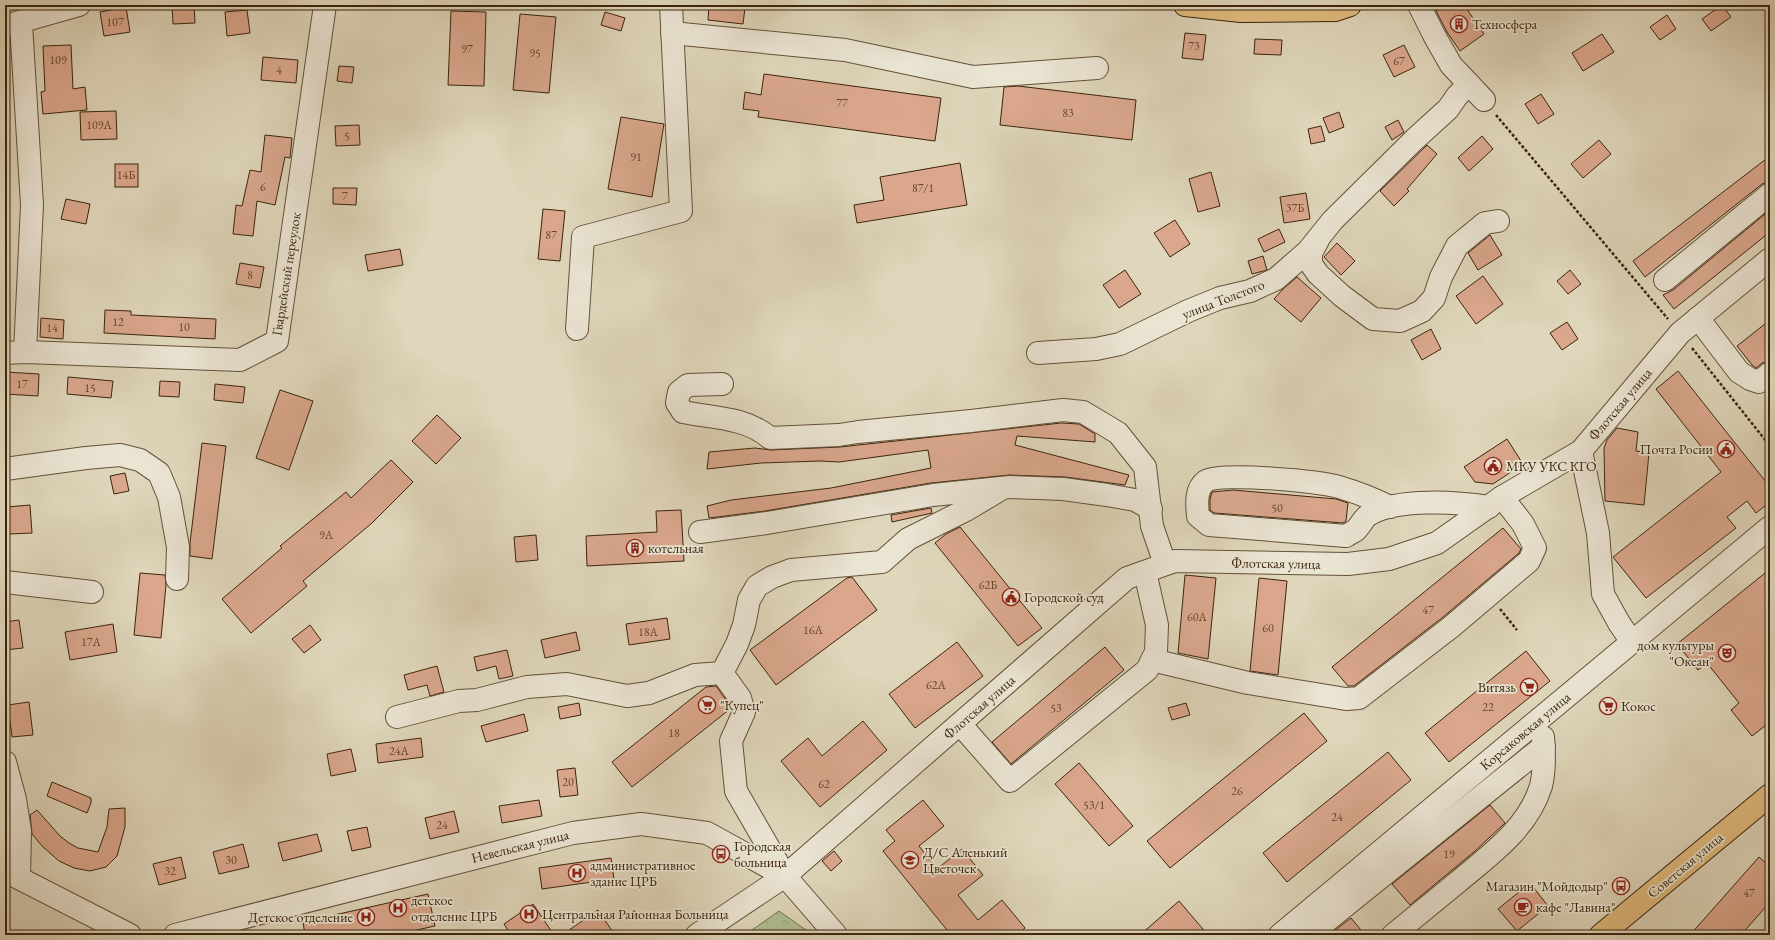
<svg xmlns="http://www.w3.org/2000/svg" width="1775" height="940" font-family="'EB Garamond',serif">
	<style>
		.park { fill: url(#park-crowns); stroke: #76724e }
		.building { fill: #daa78d; stroke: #3b250c }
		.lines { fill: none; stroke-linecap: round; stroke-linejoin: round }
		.minor-casing { stroke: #645138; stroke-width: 24 }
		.major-casing { stroke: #3b250c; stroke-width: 24 }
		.path { stroke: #3b250c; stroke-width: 2.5; stroke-dasharray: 3 2; stroke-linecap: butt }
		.minor { stroke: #eae4d3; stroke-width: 22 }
		.major { stroke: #e0bb7e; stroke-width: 22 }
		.labels { text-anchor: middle; stroke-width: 3.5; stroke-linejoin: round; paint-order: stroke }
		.number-label { font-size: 12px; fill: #63462c }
		.poi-label { font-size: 14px; fill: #3b250c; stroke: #eae4d3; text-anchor: start }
		.street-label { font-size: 14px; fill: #3b250c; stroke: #eae4d3 }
	</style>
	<defs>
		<pattern id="park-crowns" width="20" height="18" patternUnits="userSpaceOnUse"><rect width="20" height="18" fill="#b0be91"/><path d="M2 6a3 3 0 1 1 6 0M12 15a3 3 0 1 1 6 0" fill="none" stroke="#98a37c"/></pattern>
	</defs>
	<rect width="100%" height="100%" fill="#dfd6bb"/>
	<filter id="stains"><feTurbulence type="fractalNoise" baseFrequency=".005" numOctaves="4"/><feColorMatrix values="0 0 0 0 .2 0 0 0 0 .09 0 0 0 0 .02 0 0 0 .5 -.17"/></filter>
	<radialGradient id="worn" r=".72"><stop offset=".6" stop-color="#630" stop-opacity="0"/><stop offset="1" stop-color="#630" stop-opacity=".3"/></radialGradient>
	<polygon class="park" points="779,911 813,935 745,935"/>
	<g class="building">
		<polygon points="172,5 194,5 195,23 173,24"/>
		<polygon points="709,5 745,8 743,24 708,20"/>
		<polygon points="1445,5 1464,5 1484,34 1460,51 1447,32 1436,11"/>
		<polygon points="1722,5 1731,17 1711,31 1702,19"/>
		<polygon points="126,7 130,32 104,36 100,12"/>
		<polygon points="247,10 250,33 227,36 225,12"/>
		<polygon points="451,11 486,12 484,86 448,85"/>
		<polygon points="605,12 625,18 621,31 601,25"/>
		<polygon points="520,14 556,17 549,93 513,90"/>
		<polygon points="1667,15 1676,29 1660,40 1650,27"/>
		<polygon points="1185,33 1206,35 1203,60 1182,58"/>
		<polygon points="1602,34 1614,52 1583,71 1572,53"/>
		<polygon points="1255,39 1282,40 1281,55 1254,54"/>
		<polygon points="71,45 73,89 85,87 87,110 43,114 41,92 45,91 43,46"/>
		<polygon points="1404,45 1415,67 1394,77 1383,55"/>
		<polygon points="263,57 298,60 296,83 261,80"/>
		<polygon points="339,66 354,67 352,83 337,81"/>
		<polygon points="764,74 941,98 935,141 758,117 759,111 743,109 745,92 761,95"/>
		<polygon points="1018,86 1136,100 1132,140 1000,125 1004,87"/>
		<polygon points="1541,94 1554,114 1538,124 1525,104"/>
		<polygon points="116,111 117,139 81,140 80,112"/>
		<polygon points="1339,112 1344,127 1329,133 1323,118"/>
		<polygon points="621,117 664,124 652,197 608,189"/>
		<polygon points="1398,120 1404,132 1392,140 1385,127"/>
		<polygon points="359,125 360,145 336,146 335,126"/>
		<polygon points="1321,126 1325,141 1311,144 1308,129"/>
		<polygon points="265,135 292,138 290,158 285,157 275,205 257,201 253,236 233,234 236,205 242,206 250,170 261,172"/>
		<polygon points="1482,136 1493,149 1469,171 1458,158"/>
		<polygon points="1599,140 1611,154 1583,178 1571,164"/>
		<polygon points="1427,145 1437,154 1407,189 1409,191 1394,206 1380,191"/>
		<polygon points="1770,156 1770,181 1762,184 1645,277 1633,261"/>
		<polygon points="960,163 967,205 857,223 854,205 884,200 880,177"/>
		<rect x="115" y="164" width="23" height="23"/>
		<polygon points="1211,172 1220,206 1198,212 1189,179"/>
		<polygon points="333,188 357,188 356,205 333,204"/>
		<polygon points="1306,193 1310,219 1284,223 1280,197"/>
		<polygon points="66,199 90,204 86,224 61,219"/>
		<polygon points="543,209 565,211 560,261 538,259"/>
		<polygon points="1770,210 1770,232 1674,309 1663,295 1673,290"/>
		<polygon points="1175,220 1190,244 1170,257 1154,233"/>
		<polygon points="1279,229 1285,242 1264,252 1258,239"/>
		<polygon points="1490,235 1502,255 1478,270 1468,253"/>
		<polygon points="1337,243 1355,261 1341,275 1324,257"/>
		<polygon points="400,249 403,265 368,271 365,255"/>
		<polygon points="1263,256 1267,270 1252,274 1248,261"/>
		<polygon points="240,263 264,267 260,288 236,284"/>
		<polygon points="1125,270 1141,294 1119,308 1103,285"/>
		<polygon points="1570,270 1581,284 1568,294 1557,281"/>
		<polygon points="1483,276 1503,304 1476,324 1456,296"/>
		<polygon points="1297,277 1321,298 1301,322 1274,299 1283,289"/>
		<polygon points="105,310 131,311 131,315 216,319 215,339 104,333"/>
		<polygon points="41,318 64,320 63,339 40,337"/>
		<polygon points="1770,320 1770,361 1762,363 1756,368 1752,365 1737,346"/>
		<polygon points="1567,322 1578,339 1562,350 1550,333"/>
		<polygon points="1431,329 1441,349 1422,360 1411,340"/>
		<polygon points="1678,371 1770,487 1770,502 1756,513 1747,501 1727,517 1736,528 1646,598 1613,557 1721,472 1656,389"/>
		<polygon points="5,372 39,374 38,396 5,394"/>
		<polygon points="68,377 113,381 111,398 67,394"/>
		<polygon points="160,381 180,382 179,397 159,396"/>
		<polygon points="215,384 245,387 243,403 214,400"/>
		<polygon points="280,390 313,401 289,470 256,458"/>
		<polygon points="437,415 461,438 436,464 412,441"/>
		<polygon points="1061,423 1079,424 1095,434 1095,442 1017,436 1015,445 1129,475 1125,485 1065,477 1009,475 931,483 765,511 709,518 707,506 731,500 831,488 931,468 928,450 839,462 820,461 761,463 707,469 709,452 755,448 771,450 840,447"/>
		<polygon points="1617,428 1638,432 1636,451 1649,453 1644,505 1605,501 1604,448 1607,440"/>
		<polygon points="1507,439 1523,464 1493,484 1475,482 1464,467"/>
		<polygon points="202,443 226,446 212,559 190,556 190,543"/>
		<polygon points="391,460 413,482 372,523 303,581 307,586 251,633 222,599 282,548 280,546 346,492 351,498"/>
		<polygon points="125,473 129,491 114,494 110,476"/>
		<polygon points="1233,490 1336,499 1348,503 1346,521 1343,523 1214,513 1210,510 1210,499 1212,492"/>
		<polygon points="30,505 32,533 9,534 7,507"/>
		<polygon points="931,508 932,513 892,522 891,515"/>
		<polygon points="681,510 684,561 587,566 586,536 657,532 656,511"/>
		<polygon points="960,527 1042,628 1018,646 935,543 946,534"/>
		<polygon points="1503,528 1521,549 1519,553 1443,617 1354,686 1348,686 1332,667"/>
		<polygon points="536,535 538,560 516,562 514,537"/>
		<polygon points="1770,569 1770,722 1752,736 1731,710 1739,703 1707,663 1698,670 1677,644"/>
		<polygon points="140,573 165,575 166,585 161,638 134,635"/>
		<polygon points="1185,575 1216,578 1208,659 1178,653"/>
		<polygon points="852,577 877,610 776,685 750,650 847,578"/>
		<polygon points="1259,578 1287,581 1278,675 1250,671"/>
		<polygon points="667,618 670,639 629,645 626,624"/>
		<polygon points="19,620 23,648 5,650 5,622"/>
		<polygon points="113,624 117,652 70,660 65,632"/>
		<polygon points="310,625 321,640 304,653 292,639"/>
		<polygon points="576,632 580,650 545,658 541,640"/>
		<polygon points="957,642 983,676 915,728 889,694"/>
		<polygon points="1105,647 1124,670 1011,764 992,742"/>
		<polygon points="507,650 513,676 499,679 496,666 477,671 474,657"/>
		<polygon points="1526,651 1550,681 1449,762 1425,733"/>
		<polygon points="437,666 444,692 430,696 427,685 408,690 404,675"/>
		<polygon points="716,686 729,704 730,709 632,787 612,762 706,687"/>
		<polygon points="29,702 33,735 12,737 8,705"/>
		<polygon points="579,703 581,715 560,719 558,707"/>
		<polygon points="1186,703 1190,715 1172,720 1168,708"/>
		<polygon points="1304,713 1327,741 1170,868 1147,841"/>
		<polygon points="524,714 528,731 486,742 481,726"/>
		<polygon points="863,721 887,750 820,807 781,761 808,738 822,756"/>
		<polygon points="421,738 423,757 378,763 376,744"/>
		<polygon points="351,749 356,771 331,776 327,754"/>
		<polygon points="1388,752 1411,780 1287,882 1263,853"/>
		<polygon points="1079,763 1133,826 1109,846 1055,784"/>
		<polygon points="575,768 578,795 560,797 557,770"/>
		<polygon points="52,782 91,798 91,803 87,813 47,796"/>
		<polygon points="539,800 542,816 502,823 499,806"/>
		<polygon points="923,800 944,826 919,846 937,869 962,849 983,875 958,895 978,920 1002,900 1025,928 1017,935 951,935 883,851 895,841 886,830"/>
		<polygon points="1490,805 1505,823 1475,851 1410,905 1392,884"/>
		<polygon points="125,808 125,827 117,856 106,867 90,871 74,868 59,861 43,847 32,834 30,815 37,810 60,836 69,843 78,848 98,852 107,827 109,809"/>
		<polygon points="454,811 459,832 430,839 425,818"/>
		<polygon points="367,827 371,847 352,851 347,831"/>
		<polygon points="317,834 322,851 283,861 278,843"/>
		<polygon points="243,844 249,867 219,874 213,852"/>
		<polygon points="834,851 842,861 831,871 822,861"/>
		<polygon points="181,857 186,878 159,885 153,864"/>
		<polygon points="1759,857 1770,867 1770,902 1741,935 1690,935"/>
		<polygon points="611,858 614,879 542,889 539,868"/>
		<polygon points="1530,883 1548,906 1517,931 1498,909"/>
		<polygon points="428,894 435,926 394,935 305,935 303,922"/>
		<polygon points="1179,901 1208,935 1140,935"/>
		<polygon points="533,904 554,935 511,935 504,924"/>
		<polygon points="598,910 615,935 562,935"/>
		<polygon points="1351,918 1365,935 1329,935"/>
	</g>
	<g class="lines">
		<defs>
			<g id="minor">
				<polyline points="1419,5 1434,35 1451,65 1484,100"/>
				<polyline points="21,23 32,205 25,352"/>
				<polyline points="5,26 79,5"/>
				<polyline points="672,33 845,50 973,77 1097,68"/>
				<polyline points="1318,240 1311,253 1311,264 1318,274 1342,296 1373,319 1400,321 1422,311 1434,298 1441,277 1457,246 1485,223 1498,221"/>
				<polyline points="1665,280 1770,194"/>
				<polyline points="1698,318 1739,372 1750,379 1759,382 1770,373"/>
				<polyline points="577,329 583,237 681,211 671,5"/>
				<polyline points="5,353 25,352 240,360 277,341 325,5"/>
				<polyline points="1038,353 1096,349 1120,344 1188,311 1220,298 1250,291 1276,279 1308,251 1333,220 1415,139 1448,109 1457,96 1469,84"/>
				<path d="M722,384L688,385L679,392L677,403L683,412C712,418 746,417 770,438L839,435L858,432L971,421L1063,410L1083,412L1118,433L1145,467L1152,526L1165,564"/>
				<polyline points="1581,451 1598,533 1603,594 1619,623 1632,642"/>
				<polyline points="5,469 86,458 120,455 140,460 159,473 169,497 178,547 177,579"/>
				<path d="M1390,507C1374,499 1356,492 1339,487C1321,481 1219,472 1206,481C1195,489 1197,505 1198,516L1209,525L1346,536C1349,534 1353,532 1356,530C1361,525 1364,517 1370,514C1399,498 1457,502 1489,507"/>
				<polyline points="700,532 767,523 933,495 1010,487 1063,489 1107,495 1135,500 1151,509"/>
				<polyline points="5,582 92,592"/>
				<polyline points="1152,660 1248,683 1346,699 1359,698 1451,627 1529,561 1535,548 1523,524 1502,497"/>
				<polyline points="722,673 737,644 744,625 749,600 757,586 772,577 791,570 882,562 908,539 966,510 998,491"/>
				<polyline points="397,717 459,701 477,700 527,687 567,684 627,696 649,693 695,675 722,673 740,698 744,712 731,741 736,791 785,876"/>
				<polyline points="960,724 1010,781 1147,670 1156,652 1157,625 1145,572"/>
				<polyline points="5,762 15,799 20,831 19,878"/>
				<polyline points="5,871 130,935"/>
				<polyline points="175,935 573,833 641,824 707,833 785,876 836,935"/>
				<polyline points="697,935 785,876 1127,578 1175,561 1348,564 1389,559 1437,543 1502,497 1581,451 1680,333 1770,259"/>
				<polyline points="1280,935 1770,527"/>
				<polyline points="1309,935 1544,746"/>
				<path d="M1393,935C1415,917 1437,899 1459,881C1491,854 1528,828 1541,786C1545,770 1544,753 1543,737"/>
			</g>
			<g id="major">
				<polyline points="1185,5 1241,11 1335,10 1350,5"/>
				<polyline points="1601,935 1770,795"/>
			</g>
		</defs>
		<use href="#minor" class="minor-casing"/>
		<use href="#major" class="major-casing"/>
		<g class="path">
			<polyline points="1496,115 1668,319"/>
			<polyline points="1692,348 1770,446"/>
			<polyline points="1500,609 1517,630"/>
		</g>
		<use href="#minor" class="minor"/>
		<use href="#major" class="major"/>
	</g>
	<defs>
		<symbol id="building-ring" viewBox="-11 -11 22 22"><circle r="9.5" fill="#eae4d3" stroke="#8f2418" stroke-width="1.5"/><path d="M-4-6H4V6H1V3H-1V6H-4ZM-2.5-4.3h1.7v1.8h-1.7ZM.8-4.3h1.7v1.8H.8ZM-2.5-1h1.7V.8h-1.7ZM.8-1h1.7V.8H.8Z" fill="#8f2418"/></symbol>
		<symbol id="civic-ring" viewBox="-11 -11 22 22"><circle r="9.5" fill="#eae4d3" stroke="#8f2418" stroke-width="1.5"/><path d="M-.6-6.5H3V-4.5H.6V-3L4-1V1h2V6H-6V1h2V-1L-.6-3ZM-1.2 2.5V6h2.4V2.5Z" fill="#8f2418"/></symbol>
		<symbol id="theatre-ring" viewBox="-11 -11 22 22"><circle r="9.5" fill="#eae4d3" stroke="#8f2418" stroke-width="1.5"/><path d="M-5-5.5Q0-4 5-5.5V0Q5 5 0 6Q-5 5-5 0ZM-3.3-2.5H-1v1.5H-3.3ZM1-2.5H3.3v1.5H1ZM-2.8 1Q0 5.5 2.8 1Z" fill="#8f2418"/></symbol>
		<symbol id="supermarket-ring" viewBox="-11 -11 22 22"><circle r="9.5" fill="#eae4d3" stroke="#8f2418" stroke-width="1.5"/><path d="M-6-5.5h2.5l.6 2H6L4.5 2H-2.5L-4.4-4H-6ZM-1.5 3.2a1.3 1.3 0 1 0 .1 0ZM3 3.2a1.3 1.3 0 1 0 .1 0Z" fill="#8f2418"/></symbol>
		<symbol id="bus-ring" viewBox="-11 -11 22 22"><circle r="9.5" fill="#eae4d3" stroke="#8f2418" stroke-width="1.5"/><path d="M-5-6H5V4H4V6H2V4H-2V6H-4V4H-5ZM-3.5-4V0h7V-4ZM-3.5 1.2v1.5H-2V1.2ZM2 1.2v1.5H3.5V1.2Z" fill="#8f2418"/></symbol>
		<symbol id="school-ring" viewBox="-11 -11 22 22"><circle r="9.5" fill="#eae4d3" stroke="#8f2418" stroke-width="1.5"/><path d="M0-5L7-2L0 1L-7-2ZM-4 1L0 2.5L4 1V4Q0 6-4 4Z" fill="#8f2418"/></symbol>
		<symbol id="hospital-ring" viewBox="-11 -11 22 22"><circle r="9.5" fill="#eae4d3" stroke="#8f2418" stroke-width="1.5"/><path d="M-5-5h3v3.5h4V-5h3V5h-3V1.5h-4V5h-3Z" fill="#8f2418"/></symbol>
		<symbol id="cafe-ring" viewBox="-11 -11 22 22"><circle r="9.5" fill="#eae4d3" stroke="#8f2418" stroke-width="1.5"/><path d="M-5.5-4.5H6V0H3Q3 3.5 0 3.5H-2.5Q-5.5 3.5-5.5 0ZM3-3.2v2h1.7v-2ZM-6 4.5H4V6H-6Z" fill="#8f2418"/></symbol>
	</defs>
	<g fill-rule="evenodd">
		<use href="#building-ring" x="1449" y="14" width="20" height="20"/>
		<use href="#civic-ring" x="1716" y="439" width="20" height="20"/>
		<use href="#civic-ring" x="1483" y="456" width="20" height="20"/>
		<use href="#building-ring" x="625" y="538" width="20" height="20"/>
		<use href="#civic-ring" x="1001" y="587" width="20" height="20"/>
		<use href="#theatre-ring" x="1717" y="643" width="20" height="20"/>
		<use href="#supermarket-ring" x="1519" y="677" width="20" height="20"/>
		<use href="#supermarket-ring" x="697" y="695" width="20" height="20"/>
		<use href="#supermarket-ring" x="1598" y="696" width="20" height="20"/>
		<use href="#bus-ring" x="711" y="844" width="20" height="20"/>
		<use href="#school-ring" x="900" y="850" width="20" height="20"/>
		<use href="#hospital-ring" x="567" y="863" width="20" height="20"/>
		<use href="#bus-ring" x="1611" y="876" width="20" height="20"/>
		<use href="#cafe-ring" x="1513" y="897" width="20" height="20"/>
		<use href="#hospital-ring" x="388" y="898" width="20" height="20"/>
		<use href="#hospital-ring" x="519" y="904" width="20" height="20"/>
		<use href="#hospital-ring" x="356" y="907" width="20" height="20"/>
	</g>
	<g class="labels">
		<g class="number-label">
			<text x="115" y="26">107</text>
			<text x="1194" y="50">73</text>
			<text x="467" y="53">97</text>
			<text x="535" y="57">95</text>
			<text x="58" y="64">109</text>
			<text x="1399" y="65">67</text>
			<text x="279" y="74">4</text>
			<text x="842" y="107">77</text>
			<text x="1068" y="117">83</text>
			<text x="99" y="129">109А</text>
			<text x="347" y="140">5</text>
			<text x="636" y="161">91</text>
			<text x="126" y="179">14Б</text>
			<text x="263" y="191">6</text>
			<text x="923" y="192">87/1</text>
			<text x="345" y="200">7</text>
			<text x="1295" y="212">37Б</text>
			<text x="551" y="239">87</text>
			<text x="250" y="279">8</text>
			<text x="118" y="326">12</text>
			<text x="184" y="331">10</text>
			<text x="52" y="332">14</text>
			<text x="22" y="388">17</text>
			<text x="90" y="392">15</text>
			<text x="1277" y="512">50</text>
			<text x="326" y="539">9А</text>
			<text x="988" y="589">62Б</text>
			<text x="1428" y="614">47</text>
			<text x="1197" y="621">60А</text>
			<text x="1268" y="632">60</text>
			<text x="813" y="634">16А</text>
			<text x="648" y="636">18А</text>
			<text x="91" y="646">17А</text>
			<text x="936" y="689">62А</text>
			<text x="1488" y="711">22</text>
			<text x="1056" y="712">53</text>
			<text x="674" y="737">18</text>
			<text x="399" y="755">24А</text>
			<text x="568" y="786">20</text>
			<text x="824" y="788">62</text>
			<text x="1237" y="795">26</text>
			<text x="1094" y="809">53/1</text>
			<text x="1337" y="821">24</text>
			<text x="442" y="829">24</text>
			<text x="1449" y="858">19</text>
			<text x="231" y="864">30</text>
			<text x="170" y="875">32</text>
			<text x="1749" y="897">47</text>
		</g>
		<g class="poi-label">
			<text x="1472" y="29">Техносфера</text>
			<text x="1713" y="454" text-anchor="end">Почта Росии</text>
			<text x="1506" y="471">МКУ УКС КГО</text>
			<text x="648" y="553">котельная</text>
			<text x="1024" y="602">Городской суд</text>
			<text x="1714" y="650" text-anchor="end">дом культуры<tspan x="1714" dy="16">"Океан"</tspan></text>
			<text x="1516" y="692" text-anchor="end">Витязь</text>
			<text x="720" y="710">"Купец"</text>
			<text x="1621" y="711">Кокос</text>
			<text x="734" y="851">Городская<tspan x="734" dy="16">больница</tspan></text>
			<text x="923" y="857">Д/С Аленький<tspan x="923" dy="16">Цветочек</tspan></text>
			<text x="590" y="870">административное<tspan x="590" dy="16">здание ЦРБ</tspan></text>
			<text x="1608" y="891" text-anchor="end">Магазин "Мойдодыр"</text>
			<text x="411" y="905">детское<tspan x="411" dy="16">отделение ЦРБ</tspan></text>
			<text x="1536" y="912">кафе "Лавина"</text>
			<text x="542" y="919">Центральная Районная Больница</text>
			<text x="353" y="922" text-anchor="end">Детское отделение</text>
		</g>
		<g class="street-label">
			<text transform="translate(286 274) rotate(-81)" y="5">Гвардейский переулок</text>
			<text transform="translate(1223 299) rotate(-21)" y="5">улица Толстого</text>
			<text transform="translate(1620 404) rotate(-50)" y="5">Флотская улица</text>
			<text transform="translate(1276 563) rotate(1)" y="5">Флотская улица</text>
			<text transform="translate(979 707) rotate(-41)" y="5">Флотская улица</text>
			<text transform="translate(1525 731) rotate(-40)" y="5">Корсаковская улица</text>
			<text transform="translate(520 846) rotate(-14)" y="5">Невельская улица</text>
			<text transform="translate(1685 865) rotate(-40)" y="5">Советская улица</text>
		</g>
	</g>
	<rect width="1775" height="940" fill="none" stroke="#dfd6bb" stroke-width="20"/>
	<rect x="6" y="6" width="1763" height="928" fill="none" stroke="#3b250c" stroke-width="2"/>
	<rect x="10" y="10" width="1755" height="920" fill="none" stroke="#3b250c"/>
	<rect width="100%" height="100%" filter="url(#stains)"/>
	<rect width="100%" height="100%" fill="url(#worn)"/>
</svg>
